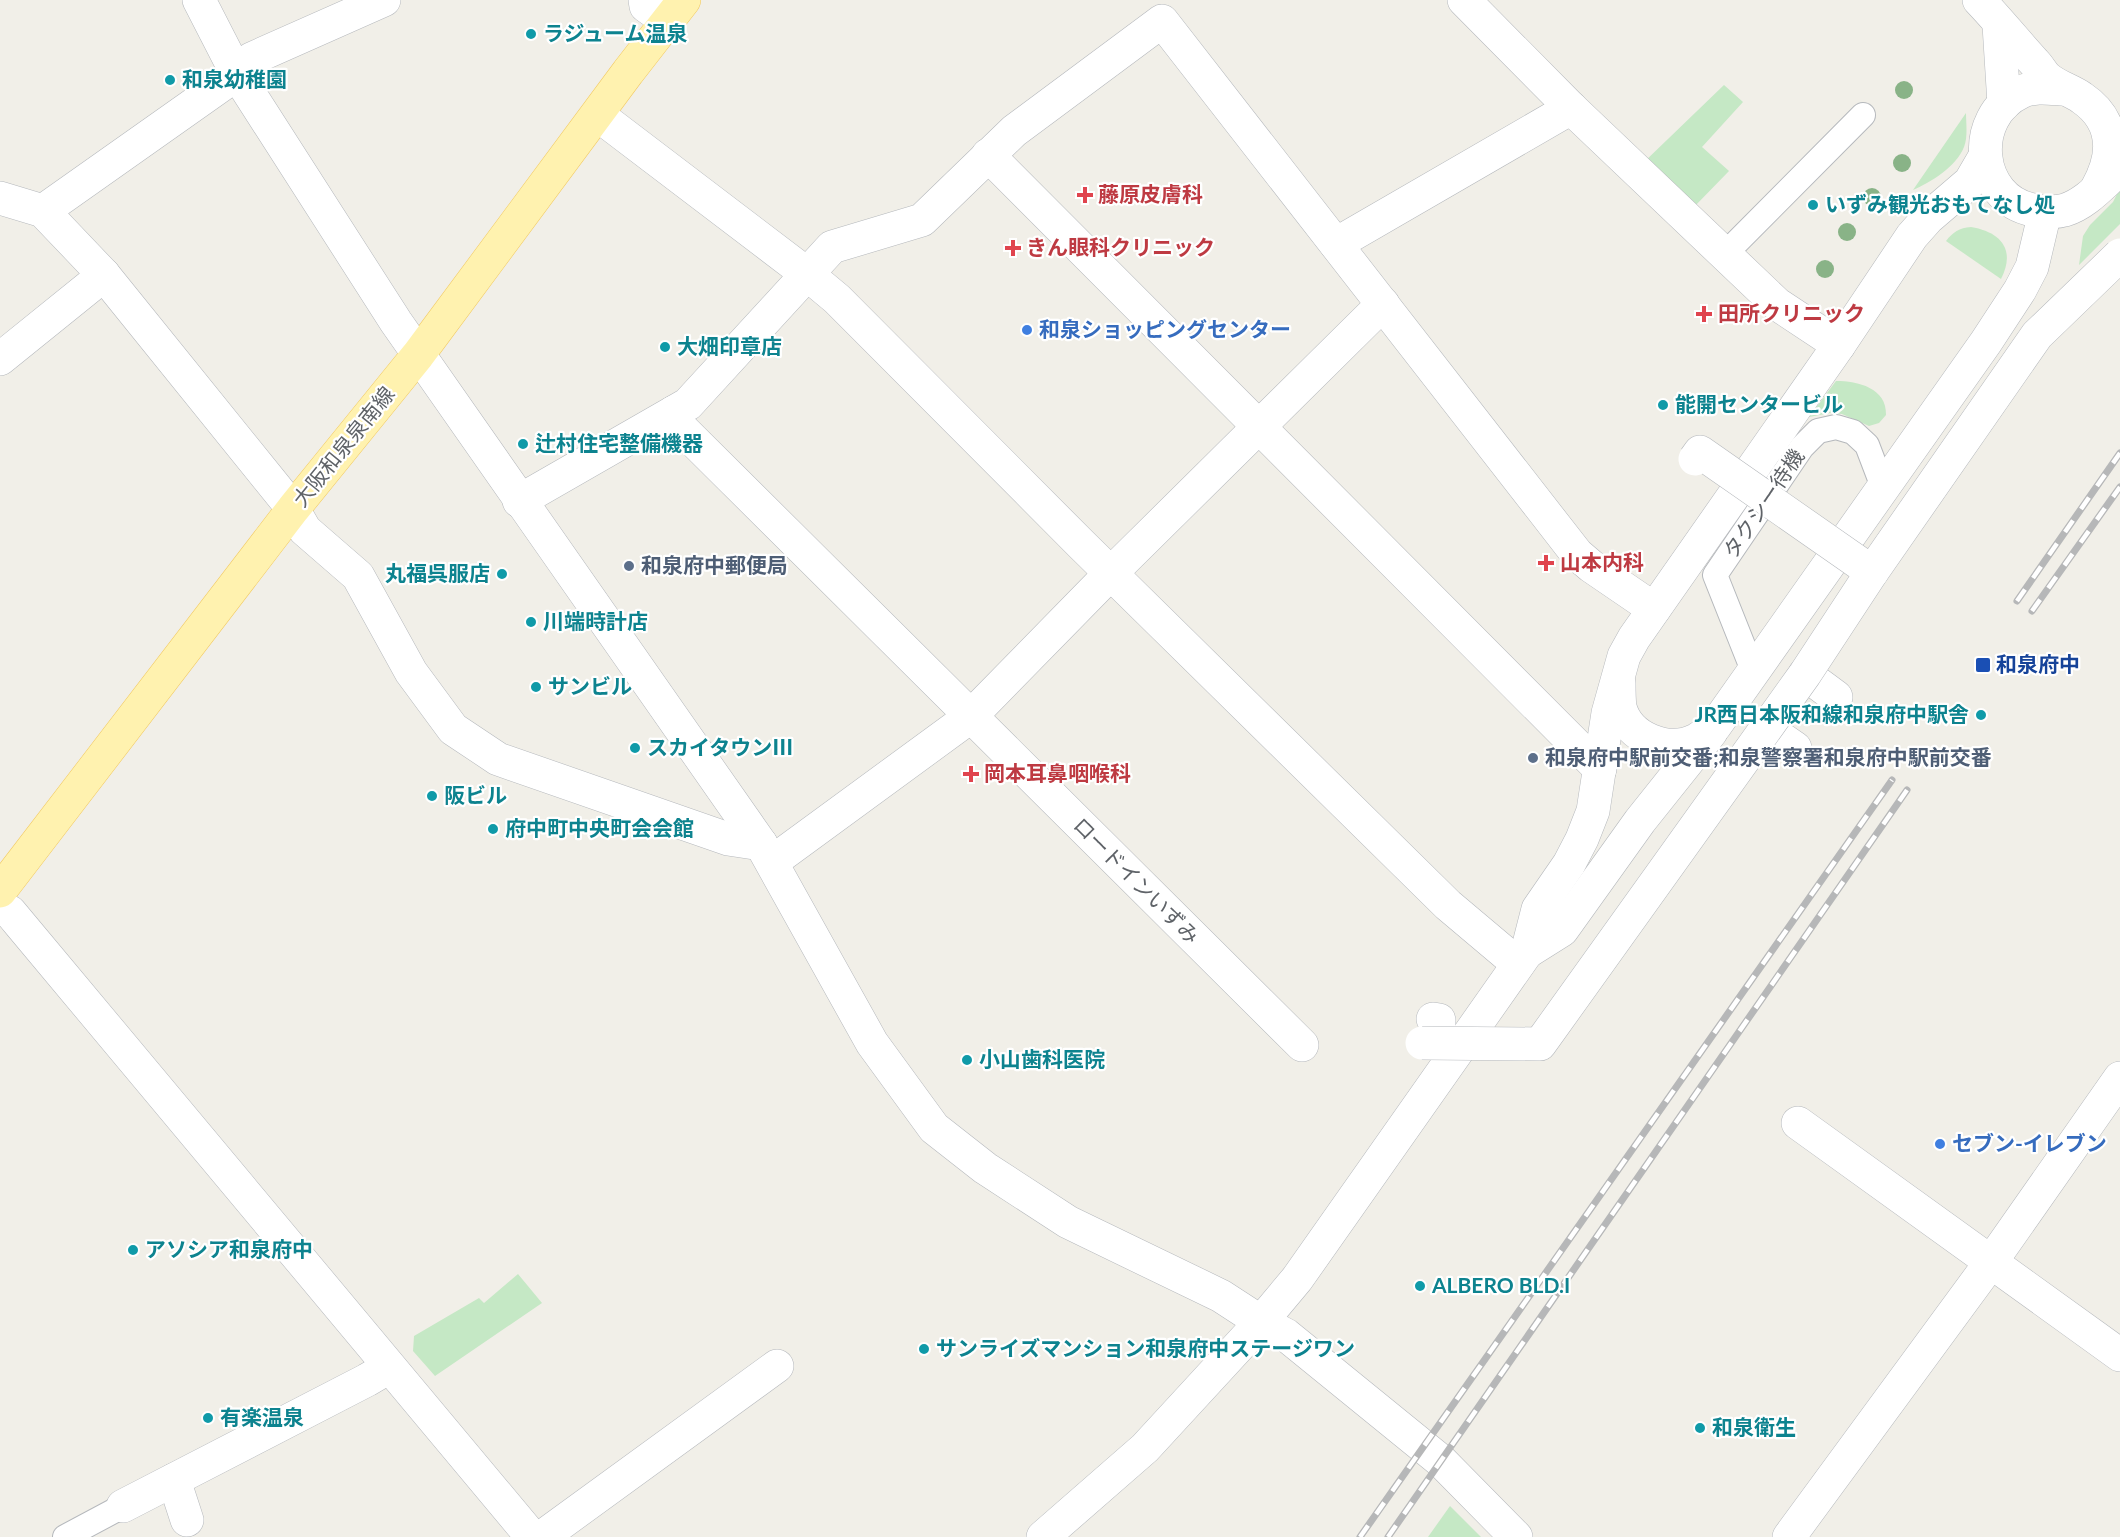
<svg xmlns="http://www.w3.org/2000/svg" width="2120" height="1537" font-family="Lato,'Noto Sans JP',sans-serif">
	<style>
		.green { fill: #c5e8c5 }
		.lines { fill: none; stroke-linecap: round; stroke-linejoin: round }
		.service-casing { stroke: #b5b8bc; stroke-width: 26 }
		.pedestrian-casing { stroke: #b5b8bc; stroke-width: 34 }
		.minor-casing { stroke: #b5b8bc; stroke-width: 34 }
		.tertiary-casing { stroke: #b5b8bc; stroke-width: 34 }
		.primary-casing { stroke: #f2c960; stroke-width: 34 }
		.service { stroke: #fff; stroke-width: 24 }
		.pedestrian { stroke: #fff; stroke-width: 33 }
		.minor { stroke: #fff; stroke-width: 33 }
		.tertiary { stroke: #fff; stroke-width: 33 }
		.primary { stroke: #fff2af; stroke-width: 33 }
		.rail-casing { stroke: #b6b7b8; stroke-width: 7 }
		.rail { stroke: #fff; stroke-width: 4.5; stroke-dasharray: 14; stroke-linecap: butt }
		.pedestrian-bridge-casing { stroke: #b5b8bc; stroke-width: 34; stroke-linecap: butt }
		.pedestrian-bridge { stroke: #fff; stroke-width: 33 }
		.tree { fill: #89b387 }
		.culture-dot { fill: #0f9aa8; stroke: #fff; stroke-width: 2 }
		.health-dot { fill: #e0444e; stroke: #fff; stroke-width: 2 }
		.shop-dot { fill: #3f7fe0; stroke: #fff; stroke-width: 2 }
		.service-dot { fill: #5c6f8a; stroke: #fff; stroke-width: 2 }
		.transit-dot { fill: #1a4fb4; stroke: #fff; stroke-width: 2 }
		.labels { text-anchor: middle; stroke-width: 4.5; stroke-linejoin: round; paint-order: stroke }
		.culture-label { font-size: 21px; font-weight: bold; fill: #0d838f; stroke: #fff; text-anchor: start }
		.health-label { font-size: 21px; font-weight: bold; fill: #be3a42; stroke: #fff; text-anchor: start }
		.shop-label { font-size: 21px; font-weight: bold; fill: #366cbe; stroke: #fff; text-anchor: start }
		.street-label { font-size: 21px; fill: #5f6368; stroke: #fff }
		.service-label { font-size: 21px; font-weight: bold; fill: #4e5e75; stroke: #fff; text-anchor: start }
		.transit-label { font-size: 21px; font-weight: bold; fill: #164399; stroke: #fff; text-anchor: start }
	</style>
	<rect width="100%" height="100%" fill="#f1efe8"/>
	<g class="green">
		<polygon points="1724,85 1743,102 1702,147 1729,171 1693,208 1641,165"/>
		<path d="M1966,113C1966,123 1968,137 1964,147C1956,167 1931,182 1913,190Z"/>
		<polygon points="2120,188 2120,224 2079,265 2083,236 2090,225 2113,202"/>
		<path d="M1971,227C2001,232 2016,250 2001,279L1946,241C1953,232 1959,228 1971,227Z"/>
		<path d="M1836,381C1858,381 1887,388 1886,415L1879,423L1869,426L1842,414L1830,413L1809,417Z"/>
		<polygon points="518,1274 542,1303 435,1376 413,1351 414,1336 479,1298 484,1303"/>
		<polygon points="1450,1506 1481,1537 1428,1537"/>
	</g>
	<g class="lines">
		<defs>
			<g id="service">
				<polyline points="1725,254 1863,115"/>
				<polyline points="1754,673 1715,575 1802,447 1818,431 1836,427 1853,432 1867,445 1883,487"/>
				<polyline points="65,1537 123,1506"/>
			</g>
			<g id="pedestrian">
				<polyline points="674,412 681,428 1302,1045"/>
				<polyline points="1805,674 1836,697"/>
				<polyline points="1766,728 1795,748"/>
				<polyline points="772,862 970,717 1111,573"/>
				<polyline points="1433,1019 1439,1020 1438,1043"/>
			</g>
			<g id="minor">
				<polyline points="199,0 237,74 396,322 761,844 872,1043 934,1128 985,1168 1068,1222 1221,1296 1261,1322 1286,1335 1441,1461 1516,1537"/>
				<polyline points="645,0 646,6 667,21"/>
				<polyline points="1464,0 1571,108 1777,304 1839,345"/>
				<polyline points="988,155 1600,769"/>
				<polyline points="0,198 43,211 104,275 293,509 305,530 358,576 411,672 453,729 498,759 728,839 761,844"/>
				<polyline points="43,211 237,74 251,59 384,0"/>
				<polyline points="1336,244 1571,108"/>
				<polyline points="0,359 104,275"/>
				<polyline points="519,501 688,404 832,247 922,220 1014,131 1162,21 1577,554 1591,566 1654,609"/>
				<polyline points="1111,573 1383,304"/>
				<path d="M1619,683C1619,691 1619,700 1620,707C1628,738 1668,754 1696,740C1703,736 1709,731 1715,726L1986,342L2020,290L2032,267L2045,212"/>
				<polyline points="1527,952 1538,909 1569,864 1582,839 1593,811 1608,713 1624,656 1634,638 1839,345 1912,236 1928,218 1970,182 1984,158"/>
				<polyline points="1527,952 1562,930 1640,821 1711,732"/>
				<polyline points="1798,1123 2120,1355"/>
				<polyline points="174,1480 187,1520"/>
				<polyline points="123,1506 367,1380 389,1367"/>
				<polyline points="542,1537 777,1366"/>
				<polyline points="1789,1537 1991,1262 2120,1078"/>
			</g>
			<g id="tertiary">
				<path d="M1979,0C1998,20 2016,42 2035,63C2039,67 2042,73 2046,77C2057,87 2071,90 2082,98C2116,121 2115,156 2097,188"/>
				<polyline points="1999,25 2004,104"/>
				<path d="M2061,89C2048,88 2034,86 2021,92C1968,117 1976,199 2033,210C2044,212 2055,213 2065,210C2087,203 2103,183 2120,169"/>
				<polyline points="598,115 807,274 837,299 1082,545 1448,905 1518,964"/>
				<polyline points="0,907 10,912 20,924 532,1537"/>
				<polyline points="1043,1537 1145,1448 1261,1322 1297,1279 1527,952"/>
			</g>
			<polyline id="primary" points="0,891 293,509 418,355 628,72 684,0"/>
		</defs>
		<use href="#service" class="service-casing"/>
		<use href="#pedestrian" class="pedestrian-casing"/>
		<use href="#minor" class="minor-casing"/>
		<use href="#tertiary" class="tertiary-casing"/>
		<use href="#primary" class="primary-casing"/>
		<use href="#service" class="service"/>
		<use href="#pedestrian" class="pedestrian"/>
		<use href="#minor" class="minor"/>
		<use href="#tertiary" class="tertiary"/>
		<use href="#primary" class="primary"/>
		<defs>
			<g id="rail">
				<polyline points="2017,601 2120,453"/>
				<polyline points="2032,611 2120,487"/>
				<polyline points="1360,1537 1892,780"/>
				<polyline points="1388,1537 1907,790"/>
			</g>
		</defs>
		<use href="#rail" class="rail-casing"/>
		<use href="#rail" class="rail"/>
		<defs>
			<g id="pedestrian-bridge">
				<polyline points="1695,459 1700,452 1872,572"/>
				<polyline points="1422,1043 1540,1044 1805,674 1872,572 2037,335 2120,255"/>
			</g>
		</defs>
		<use href="#pedestrian-bridge" class="pedestrian-bridge-casing"/>
		<use href="#pedestrian-bridge" class="pedestrian-bridge"/>
	</g>
	<g class="tree">
		<circle cx="1904" cy="90" r="9"/>
		<circle cx="1902" cy="163" r="9"/>
		<circle cx="1872" cy="197" r="9"/>
		<circle cx="1847" cy="232" r="9"/>
		<circle cx="1825" cy="269" r="9"/>
	</g>
	<g class="culture-dot">
		<circle cx="531" cy="34" r="6"/>
		<circle cx="170" cy="80" r="6"/>
		<circle cx="1813" cy="205" r="6"/>
		<circle cx="665" cy="347" r="6"/>
		<circle cx="1663" cy="405" r="6"/>
		<circle cx="523" cy="444" r="6"/>
		<circle cx="502" cy="574" r="6"/>
		<circle cx="531" cy="622" r="6"/>
		<circle cx="536" cy="687" r="6"/>
		<circle cx="1981" cy="715" r="6"/>
		<circle cx="635" cy="748" r="6"/>
		<circle cx="432" cy="796" r="6"/>
		<circle cx="493" cy="829" r="6"/>
		<circle cx="967" cy="1060" r="6"/>
		<circle cx="133" cy="1250" r="6"/>
		<circle cx="1420" cy="1286" r="6"/>
		<circle cx="924" cy="1349" r="6"/>
		<circle cx="208" cy="1418" r="6"/>
		<circle cx="1700" cy="1428" r="6"/>
	</g>
	<g class="health-dot">
		<path d="M1082 186h6v6h6v6h-6v6h-6v-6h-6v-6h6z"/>
		<path d="M1010 239h6v6h6v6h-6v6h-6v-6h-6v-6h6z"/>
		<path d="M1701 305h6v6h6v6h-6v6h-6v-6h-6v-6h6z"/>
		<path d="M1543 554h6v6h6v6h-6v6h-6v-6h-6v-6h6z"/>
		<path d="M968 765h6v6h6v6h-6v6h-6v-6h-6v-6h6z"/>
	</g>
	<g class="shop-dot">
		<circle cx="1027" cy="330" r="6"/>
		<circle cx="1940" cy="1144" r="6"/>
	</g>
	<g class="service-dot">
		<circle cx="629" cy="566" r="6"/>
		<circle cx="1533" cy="758" r="6"/>
	</g>
	<rect class="transit-dot" x="1975" y="657" width="16" height="16" rx="3"/>
	<g class="labels">
		<g class="culture-label">
			<text x="543" y="41">ラジューム温泉</text>
			<text x="182" y="87">和泉幼稚園</text>
			<text x="1825" y="212">いずみ観光おもてなし処</text>
			<text x="677" y="354">大畑印章店</text>
			<text x="1675" y="412">能開センタービル</text>
			<text x="535" y="451">辻村住宅整備機器</text>
			<text x="490" y="581" text-anchor="end">丸福呉服店</text>
			<text x="543" y="629">川端時計店</text>
			<text x="548" y="694">サンビル</text>
			<text x="1969" y="722" text-anchor="end">JR西日本阪和線和泉府中駅舎</text>
			<text x="647" y="755">スカイタウンⅢ</text>
			<text x="444" y="803">阪ビル</text>
			<text x="505" y="836">府中町中央町会会館</text>
			<text x="979" y="1067">小山歯科医院</text>
			<text x="145" y="1257">アソシア和泉府中</text>
			<text x="1432" y="1293">ALBERO BLD.I</text>
			<text x="936" y="1356">サンライズマンション和泉府中ステージワン</text>
			<text x="220" y="1425">有楽温泉</text>
			<text x="1712" y="1435">和泉衛生</text>
		</g>
		<g class="health-label">
			<text x="1098" y="202">藤原皮膚科</text>
			<text x="1026" y="255">きん眼科クリニック</text>
			<text x="1718" y="321">田所クリニック</text>
			<text x="1560" y="570">山本内科</text>
			<text x="984" y="781">岡本耳鼻咽喉科</text>
		</g>
		<g class="shop-label">
			<text x="1039" y="337">和泉ショッピングセンター</text>
			<text x="1952" y="1151">セブン-イレブン</text>
		</g>
		<g class="street-label">
			<text transform="translate(344 447) rotate(-51)" y="7">大阪和泉泉南線</text>
			<text transform="translate(1764 504) rotate(-56)" y="7">タクシー待機</text>
			<text transform="translate(1136 881) rotate(45)" y="7">ロードインいずみ</text>
		</g>
		<g class="service-label">
			<text x="641" y="573">和泉府中郵便局</text>
			<text x="1545" y="765">和泉府中駅前交番;和泉警察署和泉府中駅前交番</text>
		</g>
		<g class="transit-label">
			<text x="1996" y="672">和泉府中</text>
		</g>
	</g>
</svg>
